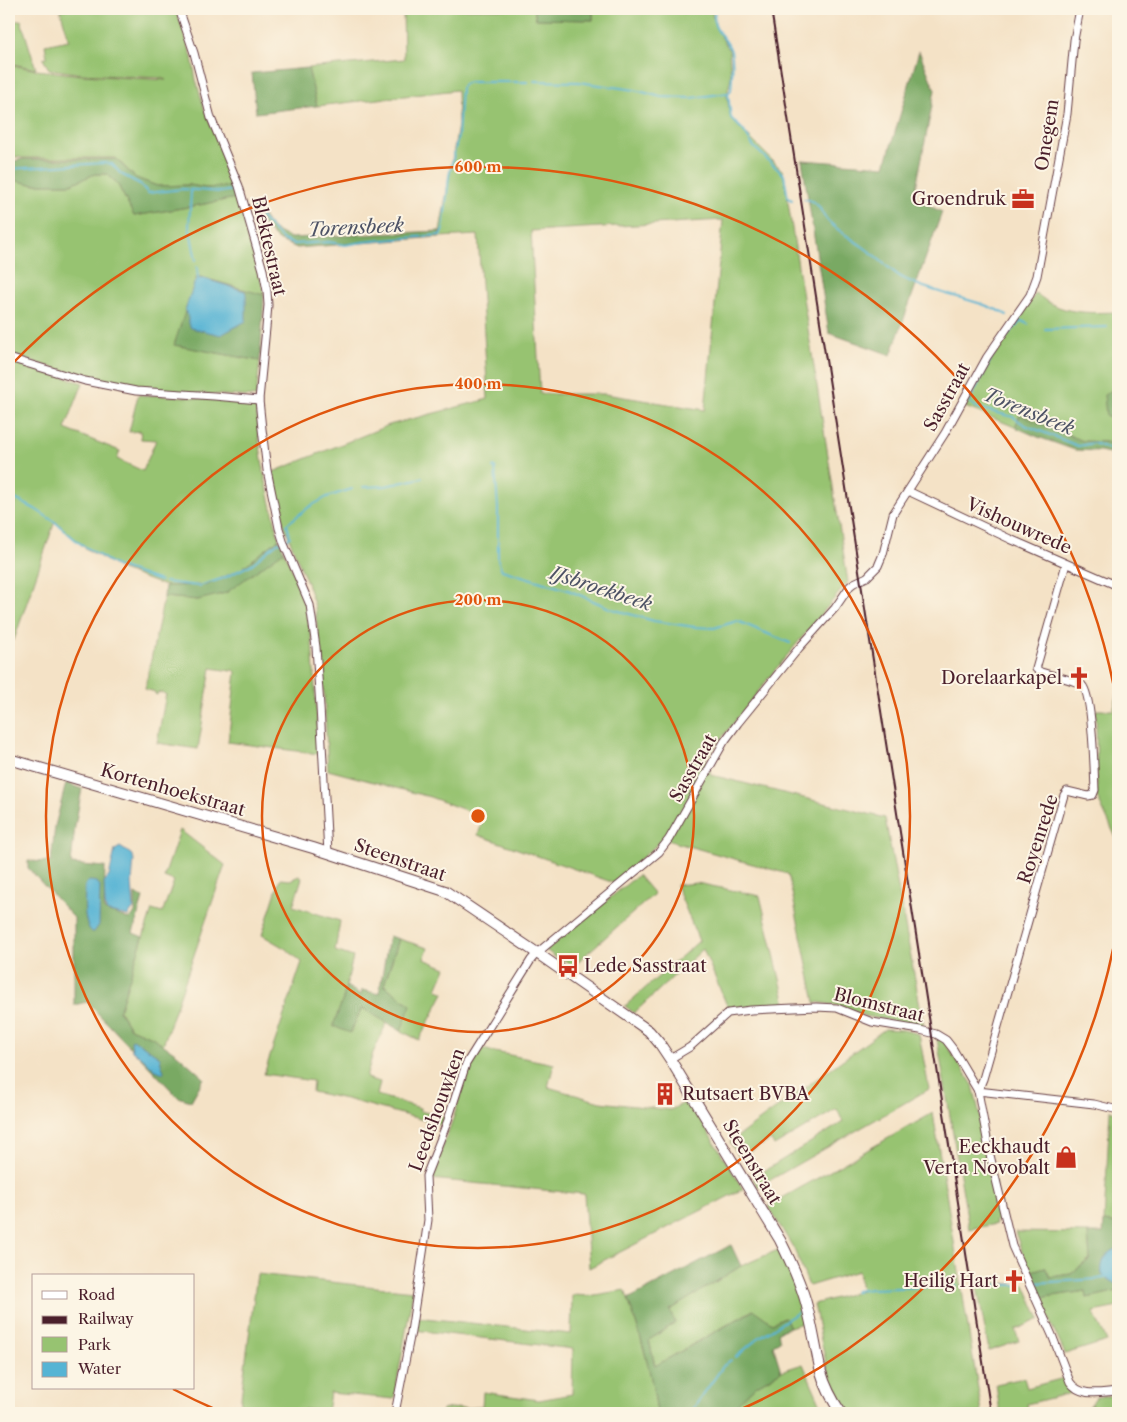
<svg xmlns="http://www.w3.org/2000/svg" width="1127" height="1422" font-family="'Libre Caslon Text',serif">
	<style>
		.green { fill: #97c371; stroke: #70714e; fill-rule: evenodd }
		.forest { fill: #79a963; stroke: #626447 }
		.water { fill: #56b4d4; stroke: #506a80 }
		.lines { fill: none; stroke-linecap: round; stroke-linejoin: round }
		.stream { stroke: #56b4d4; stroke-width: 2 }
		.street-casing { stroke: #643c42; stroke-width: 9 }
		.secondary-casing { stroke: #643c42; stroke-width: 12 }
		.street { stroke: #fff; stroke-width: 7 }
		.secondary { stroke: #fff; stroke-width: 10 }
		.rail { stroke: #4a1f2b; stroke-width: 2 }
		.ring { fill: none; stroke: #e0560e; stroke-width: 2.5 }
		.labels { text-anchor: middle; stroke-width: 4; stroke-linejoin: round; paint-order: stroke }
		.street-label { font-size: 18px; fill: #4a1f2b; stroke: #fcf5e5 }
		.poi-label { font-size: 18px; fill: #4a1f2b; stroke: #fcf5e5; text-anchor: end }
		.water-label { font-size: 19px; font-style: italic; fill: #4e5366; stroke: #fcf5e5 }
		.centre { fill: #e0560e; stroke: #fcf5e5; stroke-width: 2.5 }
		.ring-label { font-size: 15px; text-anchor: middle; font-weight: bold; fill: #e0560e; stroke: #fcf5e5; stroke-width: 4; stroke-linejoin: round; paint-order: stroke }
	</style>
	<rect width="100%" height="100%" fill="#fcf5e5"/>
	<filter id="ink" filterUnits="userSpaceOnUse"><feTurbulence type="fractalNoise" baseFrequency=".02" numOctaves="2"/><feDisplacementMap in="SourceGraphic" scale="10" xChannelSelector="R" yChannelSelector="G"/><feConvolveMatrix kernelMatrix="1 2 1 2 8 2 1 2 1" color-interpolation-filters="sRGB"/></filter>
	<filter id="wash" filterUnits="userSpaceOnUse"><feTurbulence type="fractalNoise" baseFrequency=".0096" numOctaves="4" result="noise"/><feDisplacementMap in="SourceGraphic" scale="20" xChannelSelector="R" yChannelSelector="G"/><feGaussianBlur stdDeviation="1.12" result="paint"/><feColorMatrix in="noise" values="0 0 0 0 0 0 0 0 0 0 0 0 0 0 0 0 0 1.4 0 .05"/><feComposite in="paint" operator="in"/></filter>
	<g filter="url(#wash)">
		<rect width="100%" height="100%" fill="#f4e2c6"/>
		<g class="green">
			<polygon points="60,9 176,9 192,57 196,80 204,108 235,186 206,188 190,185 157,186 136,178 116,158 23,158 9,156 9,64 36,70 82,75 166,80 161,78 82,74 49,69 43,59 47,57 45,45 69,40"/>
			<path d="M403,9H534L536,19L593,20V9H714L712,14L717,30L729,49L731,77L727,96L731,119L783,171L848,582L775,670L706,758L711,775L885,818L924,1027L865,1016L841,1006L815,1002L788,874L663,839L614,883L478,835L484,817L430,797L328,770L324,693L315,607L307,583L283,523L273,472L389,425L488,399L478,235L439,237L458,125L457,90L317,106L308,68L404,59ZM723,220L705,410L605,394H540L531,231Z"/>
			<polygon points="21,20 36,69 9,63 9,23"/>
			<path d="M95,174H107L117,183L134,216L194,206L236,198C248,230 258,262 264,295L175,345L260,361L256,397L142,390L83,377L9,354V179L31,184H70Z"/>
			<path d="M1036,293C1060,315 1088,313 1118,312V445L1105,442L1083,441L1020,415L1015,427L965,407L1001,343Z"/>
			<polygon points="9,360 83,383 65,429 120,451 117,459 143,471 156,440 141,439 140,431 129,432 138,395 175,396 256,403 259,439 264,473 279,539 241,569 206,585 165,586 122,570 85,548 55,521 14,640 9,639 9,518 11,510 17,499 9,496"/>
			<polygon points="284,551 305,601 312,640 319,754 228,742 236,672 234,670 231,670 231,671 211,668 198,749 157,743 166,694 158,692 157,695 155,694 155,692 145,689 164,597 198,600"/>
			<polygon points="1118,693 1118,842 1097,797 1096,710 1113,710"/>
			<polygon points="180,830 225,865 163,1045 152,1037 130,1028 119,1010 152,910 162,913 174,881 164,877"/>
			<polygon points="638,875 654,894 573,966 565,960 560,961 546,950"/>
			<polygon points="299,876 302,878 293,906 340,921 335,951 353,957 343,999 334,1026 361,1007 387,1022 373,1053 366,1078 380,1082 377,1095 420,1108 420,1111 444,1117 442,1125 346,1099 312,1092 313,1081 264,1074 302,962 286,949 262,935 280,879 290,880"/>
			<polygon points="697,883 760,896 786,1004 728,1008 703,949 634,1013 625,1006 699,941 676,885"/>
			<polygon points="399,939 428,948 424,959 446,968 437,989 444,993 419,1040 401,1031 410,1005 384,985"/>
			<polygon points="885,1029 903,1030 919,1034 929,1089 758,1187 753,1178 843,1122 837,1109 774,1146 771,1140 739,1157 730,1142"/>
			<polygon points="937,1039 943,1040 973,1085 1003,1219 995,1221 996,1224 969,1229"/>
			<polygon points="479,1047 490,1051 554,1064 548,1087 600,1102 670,1110 689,1101 743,1189 589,1268 584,1194 431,1179 454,1116 467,1073"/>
			<polygon points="1110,1110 1118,1113 1118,1224 1104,1222"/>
			<path d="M933,1113L982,1413H848C826,1378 822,1344 814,1304L861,1291L858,1271L809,1286L794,1249L768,1206Z"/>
			<polygon points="1015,1232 1088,1233 1090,1259 1071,1274 1050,1277 1045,1267 1029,1272"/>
			<polygon points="780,1249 793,1281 805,1322 790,1327 784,1317 772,1323 753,1310 655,1366 649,1340 675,1323 670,1310 741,1266"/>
			<polygon points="257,1274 413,1291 394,1399 330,1393 327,1412 304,1409 303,1413 239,1413"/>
			<polygon points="976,1281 1025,1285 1040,1319 1015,1330 1019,1341 989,1351"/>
			<path d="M625,1290C639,1331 652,1371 657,1413H441L442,1409L482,1407L483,1392L539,1400L572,1394L573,1349L414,1330L416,1317L571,1334L572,1295L589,1296Z"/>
			<polygon points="1086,1291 1087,1298 1118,1291 1118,1307 1093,1312 1107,1341 1065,1354 1039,1298"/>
			<polygon points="803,1364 821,1405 811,1413 727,1413 757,1385 781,1371"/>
			<polygon points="1024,1378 1027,1388 1064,1378 1071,1393 1027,1404 1029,1413 1000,1413 996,1384"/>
			<polygon points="1118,1395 1118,1413 1085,1413 1096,1397"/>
		</g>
		<g class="forest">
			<polygon points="534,9 593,9 593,20 536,19"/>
			<polygon points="919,51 935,90 914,198 942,212 891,355 829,333 802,160 885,166"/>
			<polygon points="308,68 317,106 256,113 252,73"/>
			<polygon points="23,159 116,159 136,178 157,186 190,185 206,188 235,186 236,198 194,206 134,216 117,183 107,174 95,174 71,184 31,184 9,179 9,162"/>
			<path d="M257,205C266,223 272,231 291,238L440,231L439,237L297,248L278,240L265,227L251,208Z"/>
			<polygon points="197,276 264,295 260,361 174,345"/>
			<polygon points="1118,390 1118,418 1106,417 1104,395 1110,391"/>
			<polygon points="1020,415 1083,441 1105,442 1118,445 1118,455 1100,451 1075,450 1038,437 1015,427"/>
			<polygon points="279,539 284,551 226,593 198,600 164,597 165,586 207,585 241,569"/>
			<polygon points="66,783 82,789 75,826 71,864 105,867 104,910 129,919 135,913 135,894 143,898 133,933 143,937 119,1011 130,1028 152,1037 177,1054 204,1078 191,1101 178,1097 87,1002 74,1005 74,918 28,868 28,861 51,862 55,826"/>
			<polygon points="389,936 399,939 384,985 411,1005 401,1031 362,1008 350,1033 333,1026 343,999 346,986 361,995 362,990 379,994"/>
			<polygon points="1104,1222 1118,1224 1118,1291 1087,1298 1086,1291 1039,1298 1029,1272 1045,1267 1050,1277 1071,1274 1090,1259 1088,1233 1103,1233"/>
			<path d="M731,1245L741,1266L670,1310L675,1323L649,1340L655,1366L754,1310L772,1323L785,1317L790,1327L778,1332L780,1341L773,1345L781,1371L757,1385L727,1413H657C652,1374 641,1336 628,1299Z"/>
		</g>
		<g class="water">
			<path d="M202,278L245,291L246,294V321L221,335L191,328C187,322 190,318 185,310L195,281Z"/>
			<polygon points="120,847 131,854 134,859 132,883 134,908 128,916 108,912 106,910 105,905 104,882 109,876 115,850"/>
			<path d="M90,881L97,882L100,886L99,925L94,932H92C82,923 85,900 85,886L87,882Z"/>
			<path d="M133,1039L160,1057L161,1064L164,1071L163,1073L153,1069V1067C145,1062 141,1055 132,1051L131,1041Z"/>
			<path d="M1116,1249H1118V1285L1102,1275C1100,1263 1105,1254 1116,1249Z"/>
		</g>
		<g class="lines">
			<g class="stream">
				<path d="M716,9C708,30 726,35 731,51C734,63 732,78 731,90L729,93"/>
				<polyline points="534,81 578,82 635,90 661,97 691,98 728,93 731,118 743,130 754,147 784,175 788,198 792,200"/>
				<polyline points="9,169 104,163 112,164 121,174 140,184 148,193 183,189 221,192 233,190"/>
				<polyline points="191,191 189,226 196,260"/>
				<path d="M804,199C820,201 819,210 828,221C838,231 851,238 862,246C875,255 886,266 898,275C903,279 910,281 916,284C945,296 978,299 1007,315"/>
				<polyline points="250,206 283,240 293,244 329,242 345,245 363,242 440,235 443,230 449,176 458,136 461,88 464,84 469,82 528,82"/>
				<polyline points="197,267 198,280"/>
				<polyline points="1017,319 1028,324"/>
				<polyline points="1045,329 1107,327"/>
				<polyline points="1002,341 1021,321"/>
				<polyline points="995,351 971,398 970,403 978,408 1013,417 1025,425 1078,446 1094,443 1106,448 1118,450"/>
				<polyline points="1118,380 1113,403 1118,407"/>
				<polyline points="493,468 495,467 498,508 498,559 500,566 502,570 568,590 612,609 654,621 695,627 714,628 737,621 790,643"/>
				<polyline points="363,487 385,486 422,478"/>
				<polyline points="9,496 35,509 55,522 78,542 116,566 160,581"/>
				<polyline points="286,540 290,537 287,524 309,507 327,497 352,489"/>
				<polyline points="165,582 199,586 224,578 252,564 277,543 281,542"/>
				<polyline points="1035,1283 1098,1279 1106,1277"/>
				<polyline points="976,1285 1022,1285"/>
				<polyline points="855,1291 871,1289 956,1286"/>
				<polyline points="736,1357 757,1339 800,1311"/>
				<polyline points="690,1413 724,1365 731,1360"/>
			</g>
		</g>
	</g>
	<g filter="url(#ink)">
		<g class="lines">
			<defs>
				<g id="street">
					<polyline points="179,9 194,53 211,118 239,186 263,270 267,291 268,305 266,328 259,400 262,429 267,470 279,528 284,544 310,605 316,647 320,707 328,853"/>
					<polyline points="9,358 85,381 136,391 214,396 259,400"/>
					<polyline points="908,491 1010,539 1118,586"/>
					<path d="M670,1059L690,1047L728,1013L751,1010L816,1007L837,1008L872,1022L920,1030L936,1034L946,1040L953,1049L978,1091L990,1155L1012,1246L1052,1335L1070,1382C1081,1398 1101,1392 1118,1391"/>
					<path d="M978,1091L983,1079L1064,795L1067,791L1088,796L1093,795L1095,790C1094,772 1093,695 1082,685C1075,680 1050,675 1041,672L1036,669L1066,564"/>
					<polyline points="978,1091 1094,1104 1118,1110"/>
					<polyline points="395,1413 411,1332 428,1220 426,1176 448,1120 466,1064 531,960 537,953 659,852 669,839 724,742 738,723 799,648 835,608 850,586 854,583 867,577 878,566 883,554 893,514 945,433 987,357 1030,295 1037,276 1067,114 1074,40 1080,9"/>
				</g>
				<path id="secondary" d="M9,759L313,848L445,891L537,953L649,1031L660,1044L670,1059L780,1240C789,1258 798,1277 804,1296C812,1321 815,1347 821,1372C825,1386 833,1401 841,1413"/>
			</defs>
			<use href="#street" class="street-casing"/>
			<use href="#secondary" class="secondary-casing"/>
			<use href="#street" class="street"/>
			<use href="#secondary" class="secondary"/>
			<polyline class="rail" points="771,9 991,1413"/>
		</g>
	</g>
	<g class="ring">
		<circle cx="478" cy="816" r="216"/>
		<circle cx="478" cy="816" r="432"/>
		<path d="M1118 923A649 649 0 0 1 737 1411M219 1411A649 649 0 0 1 173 1389M11 365A649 649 0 0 1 1118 709"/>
	</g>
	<defs>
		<symbol id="office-bare" viewBox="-9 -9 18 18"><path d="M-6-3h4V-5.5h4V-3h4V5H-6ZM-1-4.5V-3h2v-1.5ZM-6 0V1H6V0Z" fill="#c8321e" stroke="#fcf5e5" stroke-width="2.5" paint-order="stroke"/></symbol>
		<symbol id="church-bare" viewBox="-9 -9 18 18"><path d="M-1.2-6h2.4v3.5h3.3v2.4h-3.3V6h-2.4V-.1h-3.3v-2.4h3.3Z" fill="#c8321e" stroke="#fcf5e5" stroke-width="2.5" paint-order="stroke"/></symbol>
		<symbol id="bus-bare" viewBox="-9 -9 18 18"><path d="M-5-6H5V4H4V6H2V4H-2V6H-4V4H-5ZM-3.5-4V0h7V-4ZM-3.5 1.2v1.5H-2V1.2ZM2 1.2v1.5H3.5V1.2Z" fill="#c8321e" stroke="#fcf5e5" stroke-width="2.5" paint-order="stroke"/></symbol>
		<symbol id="building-bare" viewBox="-9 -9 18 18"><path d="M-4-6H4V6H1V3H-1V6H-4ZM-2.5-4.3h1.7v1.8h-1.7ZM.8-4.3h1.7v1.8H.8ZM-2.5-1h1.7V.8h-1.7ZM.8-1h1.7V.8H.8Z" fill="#c8321e" stroke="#fcf5e5" stroke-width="2.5" paint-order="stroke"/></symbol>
		<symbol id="shop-bare" viewBox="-9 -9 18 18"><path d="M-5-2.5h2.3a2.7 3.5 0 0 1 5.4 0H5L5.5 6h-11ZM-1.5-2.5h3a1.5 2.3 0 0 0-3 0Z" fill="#c8321e" stroke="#fcf5e5" stroke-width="2.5" paint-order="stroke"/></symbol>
	</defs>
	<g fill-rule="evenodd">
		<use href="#office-bare" x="1007" y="183" width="32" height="32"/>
		<use href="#church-bare" x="1063" y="662" width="32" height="32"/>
		<use href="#bus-bare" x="552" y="950" width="32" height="32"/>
		<use href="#building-bare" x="649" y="1078" width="32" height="32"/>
		<use href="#shop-bare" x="1050" y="1141" width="32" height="32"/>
		<use href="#church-bare" x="998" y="1265" width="32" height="32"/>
	</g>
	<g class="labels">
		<g class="street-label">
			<text transform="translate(1047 135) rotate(-81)" y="6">Onegem</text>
			<text transform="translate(269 246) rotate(77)" y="6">Blektestraat</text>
			<text transform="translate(947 397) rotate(-61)" y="6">Sasstraat</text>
			<text transform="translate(1019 526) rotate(24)" y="6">Vishouwrede</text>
			<text transform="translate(693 768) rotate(-60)" y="6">Sasstraat</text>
			<text transform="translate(173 790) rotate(16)" y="6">Kortenhoekstraat</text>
			<text transform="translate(1038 839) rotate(-72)" y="6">Royenrede</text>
			<text transform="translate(400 860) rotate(19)" y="6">Steenstraat</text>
			<text transform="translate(879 1005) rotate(14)" y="6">Blomstraat</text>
			<text transform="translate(437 1110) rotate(-70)" y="6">Leedshouwken</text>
			<text transform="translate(752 1162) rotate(59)" y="6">Steenstraat</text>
		</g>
		<g class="poi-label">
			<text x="1006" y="205">Groendruk</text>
			<text x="1062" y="684">Dorelaarkapel</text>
			<text x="584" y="972" text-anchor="start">Lede Sasstraat</text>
			<text x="682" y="1100" text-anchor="start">Rutsaert BVBA</text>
			<text x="1050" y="1153">Eeckhaudt<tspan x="1050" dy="21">Verta Novobalt</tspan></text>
			<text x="998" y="1287">Heilig Hart</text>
		</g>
		<g class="water-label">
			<text transform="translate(356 227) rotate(-3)" y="7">Torensbeek</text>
			<text transform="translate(1029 411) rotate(22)" y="7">Torensbeek</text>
			<text transform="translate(601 588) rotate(18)" y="7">IJsbroekbeek</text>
		</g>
	</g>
	<circle cx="478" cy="816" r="8" class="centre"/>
	<g class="ring-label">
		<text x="478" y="172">600 m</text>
		<text x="478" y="389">400 m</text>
		<text x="478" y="605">200 m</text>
	</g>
	<rect width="1127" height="1422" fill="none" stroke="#fcf5e5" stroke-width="30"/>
	<rect x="32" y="1274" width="162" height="115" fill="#fcf5e5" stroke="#b59f9b"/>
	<rect x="42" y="1291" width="25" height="8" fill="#ffffff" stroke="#b59f9b"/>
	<text x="78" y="1300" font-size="15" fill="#4a1f2b">Road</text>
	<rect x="42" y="1316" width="25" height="8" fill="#4a1f2b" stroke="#b59f9b"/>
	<text x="78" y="1324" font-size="15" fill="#4a1f2b">Railway</text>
	<rect x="42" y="1337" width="25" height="15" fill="#97c371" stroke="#b59f9b"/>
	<text x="78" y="1350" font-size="15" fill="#4a1f2b">Park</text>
	<rect x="42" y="1362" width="25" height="15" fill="#56b4d4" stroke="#b59f9b"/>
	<text x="78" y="1374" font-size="15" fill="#4a1f2b">Water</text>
</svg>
